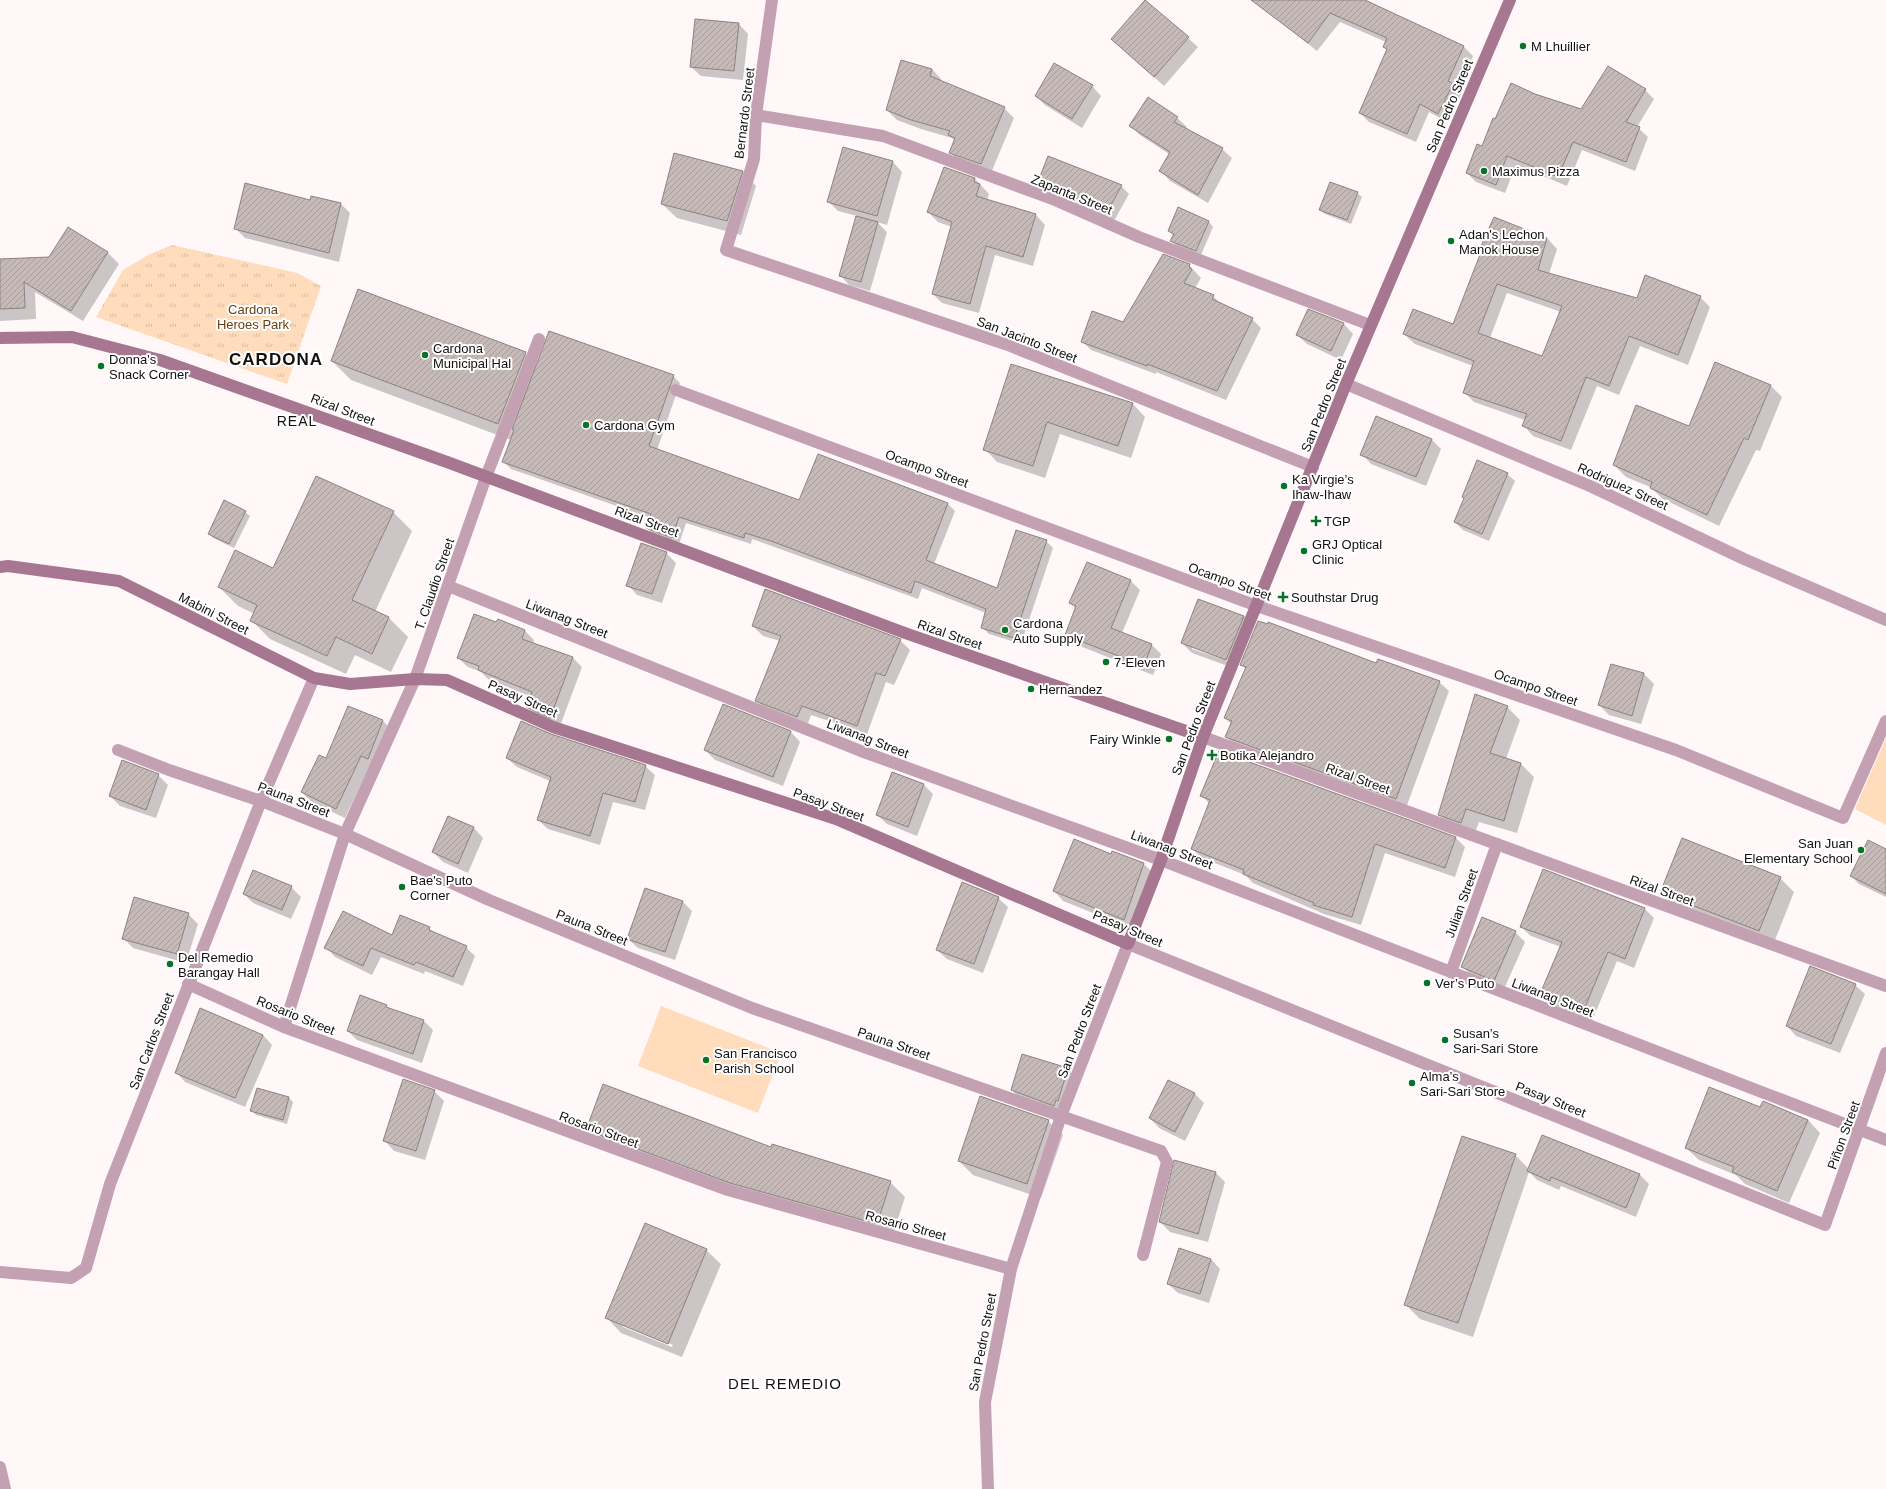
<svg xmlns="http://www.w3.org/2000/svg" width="1886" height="1489" font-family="Arial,sans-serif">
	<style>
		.green { fill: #fedcbc }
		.park { fill: url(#park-tufts) }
		.shadow { fill: #0003; fill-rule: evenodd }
		.building { fill: url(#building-hatch); stroke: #8c827f; fill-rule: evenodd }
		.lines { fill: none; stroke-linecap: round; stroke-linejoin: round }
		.minor { stroke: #c3a1b3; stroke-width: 12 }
		.secondary { stroke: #a77691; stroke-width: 12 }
		.poi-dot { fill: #067426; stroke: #fff; stroke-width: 1.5 }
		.labels { text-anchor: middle; stroke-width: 4; stroke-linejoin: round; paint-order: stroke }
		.poi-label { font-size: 13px; fill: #130f0f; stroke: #fff; text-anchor: start }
		.street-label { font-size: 13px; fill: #130f0f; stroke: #fff }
		.park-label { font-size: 13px; fill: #663f10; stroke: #fff }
		.neighbourhood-label { font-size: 14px; letter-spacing: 1px; fill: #130f0f; stroke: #fff }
		.quarter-label { font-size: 15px; letter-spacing: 1px; fill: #130f0f; stroke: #fff }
		.district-label { font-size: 17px; font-weight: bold; letter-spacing: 1px; fill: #130f0f; stroke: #fff }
	</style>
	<defs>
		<pattern id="park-tufts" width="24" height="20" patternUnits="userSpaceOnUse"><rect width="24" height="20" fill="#fedcbc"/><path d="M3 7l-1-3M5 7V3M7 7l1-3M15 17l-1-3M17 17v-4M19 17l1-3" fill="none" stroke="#d9bca0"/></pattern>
		<pattern id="building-hatch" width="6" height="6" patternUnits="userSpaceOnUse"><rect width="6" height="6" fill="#c5bab7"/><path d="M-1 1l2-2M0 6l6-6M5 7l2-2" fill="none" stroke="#a89f9c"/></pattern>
	</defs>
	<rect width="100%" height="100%" fill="#fff7f8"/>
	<g class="green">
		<polygon points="1886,738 1886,825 1855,809"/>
		<polygon points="661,1006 781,1053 758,1113 638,1066"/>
	</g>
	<polygon class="park" points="172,245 297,273 321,286 287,384 96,317 123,270 148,255"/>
	<g class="shadow">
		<polygon points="1277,0 1361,0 1464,47 1473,56 1457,89 1461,94 1447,122 1429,112 1416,142 1369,122 1360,113 1387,50 1384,47 1386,42 1340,22 1317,51 1268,12"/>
		<polygon points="1146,1 1198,47 1164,86 1112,39"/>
		<polygon points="739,24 748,34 743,80 701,76 691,67"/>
		<polygon points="932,69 941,79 941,81 1004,108 1014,118 991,173 960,162 950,152 955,141 952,138 921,129 897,120 887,110"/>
		<polygon points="1092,86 1101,96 1082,128 1045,105 1036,96"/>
		<polygon points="1645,90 1654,99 1637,127 1648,137 1635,171 1582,150 1567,186 1516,165 1505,193 1476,182 1467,173 1496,121 1535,94 1582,110"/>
		<polygon points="1177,118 1187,127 1185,129 1222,149 1232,158 1208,203 1170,181 1161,171 1169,154 1140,135 1130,125"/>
		<polygon points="893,162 902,172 887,225 877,222 887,232 870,291 849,285 840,275 857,216 838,211 829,202"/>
		<polygon points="742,171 756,186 741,235 677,218 662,204"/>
		<polygon points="975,179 989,194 987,200 1036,215 1045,225 1033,266 995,255 979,313 942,303 933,294 952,227 938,222 928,212"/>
		<polygon points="1040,179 1121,186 1129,194 1114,221 1048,187"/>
		<polygon points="1357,193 1362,197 1351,224 1325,214 1320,210"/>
		<polygon points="341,204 350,213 339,262 245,238 235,228"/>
		<polygon points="1178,209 1209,222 1213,227 1201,255 1176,245 1171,241 1174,236 1169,231"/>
		<polygon points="68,228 108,253 119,264 83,321 35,292 36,319 0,321 0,260 50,258"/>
		<path d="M1547,238L1557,249L1549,274L1637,299L1700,297L1710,307L1688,365L1640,346L1619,395L1597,386L1571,450L1533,436L1523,425L1525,420L1474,402L1464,392L1473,366L1415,344L1404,334L1453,325L1484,248ZM1507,293L1561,312L1543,357L1490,338Z"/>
		<polygon points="1189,265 1201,278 1195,288 1213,296 1221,304 1252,319 1261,328 1226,400 1156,372 1156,374 1091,350 1082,341 1124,324"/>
		<polygon points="1308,311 1344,324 1353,334 1341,360 1307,344 1297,335"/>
		<polygon points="525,353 537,365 673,376 680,383 657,450 800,501 948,504 955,511 934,564 998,589 1046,541 1053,548 1021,644 989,634 982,627 986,613 922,588 918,599 752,539 751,544 686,523 679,544 654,535 647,528 651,518 511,469 504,462 511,440 351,380 332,361"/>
		<polygon points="1012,365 1133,404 1145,417 1131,458 1060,434 1045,478 997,462 985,449"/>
		<polygon points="1770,385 1782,397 1760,451 1756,450 1719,526 1663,499 1650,487 1626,477 1614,465"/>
		<polygon points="1377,417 1432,440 1441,449 1426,486 1371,464 1362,454"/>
		<polygon points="1507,474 1515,481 1489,541 1463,530 1455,522 1465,499"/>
		<polygon points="245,512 250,516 234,548 213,538 209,533"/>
		<polygon points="393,512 412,531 375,612 389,618 408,637 391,672 355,655 346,674 270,639 251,620 255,614 238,606 219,587 274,569"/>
		<polygon points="666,553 676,563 662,603 637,595 628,585"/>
		<polygon points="1087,563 1131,581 1140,590 1122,633 1152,645 1161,654 1153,675 1075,644 1066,634 1076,609 1070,603"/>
		<path d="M1244,616L1253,626L1236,669L1192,653L1182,643ZM1192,646L1231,661V662L1192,649Z"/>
		<polygon points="497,623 525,631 534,640 533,644 573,658 582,667 560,726 537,716 527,707 532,697 488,679 481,672 468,667 458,658"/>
		<polygon points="753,626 900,640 910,650 894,685 886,682 867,734 811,715 807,726 766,710 757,701 780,641 763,636"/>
		<polygon points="1377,664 1439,682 1449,691 1406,808 1236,746 1226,737 1231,724 1225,718 1246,669 1241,665"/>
		<polygon points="1612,665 1644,674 1654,684 1641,724 1609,715 1599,705"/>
		<polygon points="723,705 791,732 800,742 783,786 715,760 705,750"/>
		<polygon points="1507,707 1520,720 1506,759 1521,764 1534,777 1517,833 1479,822 1474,835 1452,827 1439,814"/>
		<polygon points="383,721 392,730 370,765 345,818 311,802 302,792"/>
		<polygon points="550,735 645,766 655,775 645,810 613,802 600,845 548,829 538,820 550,781 517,767 507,758"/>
		<polygon points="1220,752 1456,838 1465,847 1455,877 1385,853 1361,925 1324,914 1253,883 1245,875 1202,858 1192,849 1210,804 1202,796"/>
		<polygon points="158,775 168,785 156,818 120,806 110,796"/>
		<polygon points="923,784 933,794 917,836 887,824 877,815"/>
		<polygon points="448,817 474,828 483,838 468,873 443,862 433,852"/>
		<polygon points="1886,850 1886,897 1859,884 1851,876"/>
		<polygon points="1112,853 1144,864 1153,873 1133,929 1063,901 1054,891"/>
		<polygon points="1780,878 1794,892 1773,945 1676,907 1661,893"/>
		<polygon points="291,887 301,897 291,919 253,903 244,894"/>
		<polygon points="998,898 1008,907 983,973 947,959 937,950"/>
		<polygon points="682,901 692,911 675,960 638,948 628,939"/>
		<polygon points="1645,909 1654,918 1634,968 1617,961 1592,1021 1550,1004 1541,994 1561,947 1531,936 1521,927"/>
		<polygon points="188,914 198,924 186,963 133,948 123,938"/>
		<polygon points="429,928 435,934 466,947 475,956 463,986 425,971 424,974 381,957 372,975 335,957 326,947 393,936"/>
		<polygon points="1515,932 1525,942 1504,989 1472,976 1462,966"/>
		<polygon points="1855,985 1865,994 1840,1053 1796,1036 1787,1026"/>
		<polygon points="386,1006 390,1010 423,1020 433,1030 422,1063 357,1040 348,1031"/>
		<polygon points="263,1035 272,1045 245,1107 185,1082 176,1072"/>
		<polygon points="1067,1069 1077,1078 1063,1114 1021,1100 1012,1090"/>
		<polygon points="434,1091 444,1101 425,1160 394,1151 385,1141"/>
		<polygon points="1194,1093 1204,1103 1185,1141 1159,1128 1150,1118"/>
		<polygon points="289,1098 293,1102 287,1124 256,1115 252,1111"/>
		<polygon points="1761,1108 1808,1120 1820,1133 1789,1203 1745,1184 1736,1175 1699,1160 1686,1148"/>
		<polygon points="1048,1121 1063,1135 1041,1198 973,1175 959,1161"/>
		<polygon points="587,1129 772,1149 890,1182 905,1197 892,1238 602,1144"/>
		<polygon points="1515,1155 1529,1169 1640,1175 1649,1184 1636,1217 1561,1186 1559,1190 1537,1180 1529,1172 1473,1337 1420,1319 1406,1305"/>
		<polygon points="1175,1161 1216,1173 1225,1182 1208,1242 1170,1232 1160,1222"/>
		<path d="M706,1250L721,1264L682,1357L621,1333L607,1318ZM623,1324L673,1345L672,1347L623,1327Z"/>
		<polygon points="1211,1259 1220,1269 1209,1303 1178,1293 1168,1284"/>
	</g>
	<g class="building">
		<polygon points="1145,0 1189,37 1154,77 1111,39"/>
		<polygon points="1251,0 1365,0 1464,46 1448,81 1453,84 1438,114 1420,104 1407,134 1359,113 1387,49 1383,47 1387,38 1330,13 1308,43"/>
		<polygon points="695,19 739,23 734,71 690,67"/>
		<polygon points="901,60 932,69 930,76 1005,107 981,164 949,153 955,138 948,135 950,131 911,120 886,110"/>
		<polygon points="1054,63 1093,85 1072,119 1035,96"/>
		<polygon points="1608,66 1646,89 1626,122 1640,127 1626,162 1573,142 1558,177 1507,156 1496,185 1466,173 1477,144 1482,146 1493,118 1495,119 1511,83 1535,94 1581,109"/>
		<polygon points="1148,97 1178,117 1174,122 1223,148 1198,195 1159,171 1170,152 1129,126"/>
		<polygon points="843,147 893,161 877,216 827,202"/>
		<polygon points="674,153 743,171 727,221 661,204"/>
		<polygon points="1048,156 1122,185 1106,214 1039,179"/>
		<polygon points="944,167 975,178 974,182 980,184 976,196 1036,214 1023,257 986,246 970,304 932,294 952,222 927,212"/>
		<polygon points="1330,182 1358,192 1347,220 1319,210"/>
		<polygon points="245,183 310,200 311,196 341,203 329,253 234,229"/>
		<polygon points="1178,207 1209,221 1196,251 1170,241 1174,234 1168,231"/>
		<polygon points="856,216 878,222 861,282 839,276"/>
		<path d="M1494,217L1547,238L1538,270L1637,298L1645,275L1701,296L1678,355L1629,336L1609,386L1586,377L1561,441L1522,426L1527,414L1463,393L1474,361L1403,334L1413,309L1453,324L1483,247L1481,246ZM1497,284L1562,306L1542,356L1478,333Z"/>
		<polygon points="68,227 108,252 71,311 24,282 25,308 0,309 0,259 49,257"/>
		<polygon points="1163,254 1190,264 1189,267 1192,269 1184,283 1214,295 1212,299 1253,318 1217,391 1147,364 1147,366 1081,342 1092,311 1123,322"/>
		<polygon points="358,289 526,352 498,424 331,361"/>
		<polygon points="1308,309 1344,323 1331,351 1296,335"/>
		<polygon points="549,331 674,375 649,446 799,500 818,454 948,503 926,560 997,588 1016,530 1047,540 1014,638 981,628 986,609 915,581 911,593 771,541 745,533 744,538 679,517 672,538 646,528 651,514 502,462 514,430 512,429"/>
		<polygon points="1715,362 1771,385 1748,440 1744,438 1707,515 1650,488 1652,482 1613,465 1636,405 1689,426"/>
		<polygon points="1011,364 1133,403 1118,446 1047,422 1033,466 983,450"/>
		<polygon points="1376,416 1432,439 1416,477 1360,455"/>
		<polygon points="1477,460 1508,473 1482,534 1454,522 1464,498 1462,497"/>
		<polygon points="316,476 394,511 352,600 389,617 372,654 336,637 327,656 250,621 257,605 218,587 235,550 273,568"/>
		<polygon points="224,500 246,511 229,544 208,534"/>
		<polygon points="641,543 667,552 652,594 626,586"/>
		<polygon points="1087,562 1131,580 1111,628 1152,644 1144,666 1065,635 1076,606 1069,603"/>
		<polygon points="765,589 901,639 885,676 876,673 857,726 802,706 797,717 755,701 781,636 752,626"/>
		<polygon points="1198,599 1244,616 1226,660 1181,643"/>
		<polygon points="474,614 496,622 498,619 525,630 522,639 573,657 550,718 526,707 532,692 478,670 479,666 457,658"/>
		<polygon points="1258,621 1268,624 1268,622 1376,663 1378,659 1440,681 1396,799 1225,737 1232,721 1224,718 1246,667 1240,665"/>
		<polygon points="1611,664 1644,673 1632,716 1598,705"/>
		<polygon points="1475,694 1508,706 1490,753 1521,763 1504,821 1466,809 1461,823 1438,815"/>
		<polygon points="723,704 791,731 773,777 704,750"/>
		<polygon points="348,706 383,720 368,759 361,756 336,809 301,792 319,755 326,758"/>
		<polygon points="521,721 551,734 646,765 635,802 603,793 590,836 537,820 551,777 506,758"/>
		<polygon points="1219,751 1456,837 1445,868 1375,844 1352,917 1313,905 1314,903 1243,874 1244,870 1191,849 1210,800 1200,796"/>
		<polygon points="122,760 159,774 146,810 109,796"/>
		<polygon points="892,772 924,784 908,827 876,815"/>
		<polygon points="448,816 474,827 458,864 432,852"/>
		<polygon points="1682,838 1781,877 1759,931 1660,893"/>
		<polygon points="1074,839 1111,854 1112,851 1144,863 1124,920 1053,891"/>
		<polygon points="1868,840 1886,849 1886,894 1850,876"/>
		<polygon points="1543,869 1645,908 1625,959 1608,952 1583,1012 1540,994 1562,942 1520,927"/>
		<polygon points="253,870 292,886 282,910 243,894"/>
		<polygon points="962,882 999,897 974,964 936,950"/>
		<polygon points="645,888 683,901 665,952 627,939"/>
		<polygon points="134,897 189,913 177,954 122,939"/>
		<polygon points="343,911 392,935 400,915 430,927 429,930 467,946 453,977 416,962 414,965 371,948 363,966 324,948"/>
		<polygon points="1482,917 1516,931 1494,981 1461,967"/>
		<polygon points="1810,966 1856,984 1831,1044 1786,1026"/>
		<polygon points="360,995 387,1005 386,1007 424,1020 413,1054 347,1031"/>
		<polygon points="200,1008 263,1035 235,1098 175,1073"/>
		<polygon points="1022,1054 1068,1068 1058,1101 1056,1100 1054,1106 1011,1090"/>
		<polygon points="403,1079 435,1090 416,1151 383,1141"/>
		<polygon points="1168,1080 1195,1093 1175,1132 1149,1118"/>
		<polygon points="603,1084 771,1147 772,1144 891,1181 877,1224 730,1183 586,1130"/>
		<polygon points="1709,1087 1760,1107 1763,1101 1808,1120 1777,1191 1732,1172 1734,1167 1685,1148"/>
		<polygon points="257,1088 289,1097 283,1120 250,1111"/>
		<polygon points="980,1096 1049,1120 1027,1184 958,1161"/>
		<polygon points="1542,1135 1640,1174 1626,1208 1551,1177 1550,1181 1527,1171"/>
		<polygon points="1462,1136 1516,1154 1458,1323 1404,1305"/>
		<polygon points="1174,1160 1216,1172 1198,1234 1159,1222"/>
		<polygon points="645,1223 707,1249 668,1344 605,1318"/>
		<polygon points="1179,1248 1211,1259 1200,1294 1167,1284"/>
	</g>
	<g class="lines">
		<g class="minor">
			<polyline points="772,0 756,115 754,159 726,250 1008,345 1313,467"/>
			<polyline points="756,115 883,136 1055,200 1139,237 1370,325"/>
			<polyline points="1346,384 1590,486 1744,559 1886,620"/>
			<polyline points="676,390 1257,606 1676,750 1843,818 1886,721"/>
			<polyline points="448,586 861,751 1161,860 1886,1140"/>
			<polyline points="1203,737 1886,986"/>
			<polyline points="118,750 169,770 261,801 345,834 489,900 752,1008 1161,1151 1167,1162 1143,1255"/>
			<polyline points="1451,972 1497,844"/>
			<polyline points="188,984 284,1027 728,1190 1011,1269"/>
			<polyline points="284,1027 345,834 415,679 486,477 539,339"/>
			<polyline points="0,1272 71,1278 86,1268 110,1184 261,801 314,678"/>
			<polyline points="0,1467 5,1489"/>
			<polyline points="988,1489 985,1402 1011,1269 1061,1116 1128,944 1825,1225 1886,1053"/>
		</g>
		<g class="secondary">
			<polyline points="0,338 72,337 160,360 447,462 905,633 1203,737"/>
			<polyline points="0,567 8,566 119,581 314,678 350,684 415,679 447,680 553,727 836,819 1128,944 1161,860 1203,737 1346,384 1510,0"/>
		</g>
	</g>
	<g class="poi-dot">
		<circle cx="1523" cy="46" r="4"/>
		<circle cx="1484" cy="171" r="4"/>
		<circle cx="1451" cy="241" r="4"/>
		<circle cx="425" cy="355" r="4"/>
		<circle cx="101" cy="366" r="4"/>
		<circle cx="586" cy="425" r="4"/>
		<circle cx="1284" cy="486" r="4"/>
		<path d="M1314 515h4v4h4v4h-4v4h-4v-4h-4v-4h4z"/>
		<circle cx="1304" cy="551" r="4"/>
		<path d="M1281 591h4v4h4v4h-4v4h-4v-4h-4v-4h4z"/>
		<circle cx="1005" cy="630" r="4"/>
		<circle cx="1106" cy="662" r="4"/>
		<circle cx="1031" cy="689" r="4"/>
		<circle cx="1169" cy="739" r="4"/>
		<path d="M1210 749h4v4h4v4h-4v4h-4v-4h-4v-4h4z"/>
		<circle cx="1861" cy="850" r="4"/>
		<circle cx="402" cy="887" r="4"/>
		<circle cx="170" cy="964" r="4"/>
		<circle cx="1427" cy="983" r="4"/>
		<circle cx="1445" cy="1040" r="4"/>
		<circle cx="706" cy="1060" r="4"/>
		<circle cx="1412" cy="1083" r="4"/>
	</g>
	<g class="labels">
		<g class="poi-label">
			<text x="1531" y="51">M Lhuillier</text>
			<text x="1492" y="176">Maximus Pizza</text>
			<text x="1459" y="239">Adan's Lechon<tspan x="1459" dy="15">Manok House</tspan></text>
			<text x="433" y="353">Cardona<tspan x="433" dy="15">Municipal Hal</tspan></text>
			<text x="109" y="364">Donna's<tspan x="109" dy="15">Snack Corner</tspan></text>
			<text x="594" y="430">Cardona Gym</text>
			<text x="1292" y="484">Ka Virgie’s<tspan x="1292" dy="15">Ihaw-Ihaw</tspan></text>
			<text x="1324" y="526">TGP</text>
			<text x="1312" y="549">GRJ Optical<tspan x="1312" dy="15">Clinic</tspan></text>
			<text x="1291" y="602">Southstar Drug</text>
			<text x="1013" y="628">Cardona<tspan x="1013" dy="15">Auto Supply</tspan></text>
			<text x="1114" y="667">7-Eleven</text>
			<text x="1039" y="694">Hernandez</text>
			<text x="1161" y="744" text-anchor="end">Fairy Winkle</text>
			<text x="1220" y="760">Botika Alejandro</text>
			<text x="1853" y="848" text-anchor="end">San Juan<tspan x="1853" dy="15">Elementary School</tspan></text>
			<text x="410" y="885">Bae's Puto<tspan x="410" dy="15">Corner</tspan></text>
			<text x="178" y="962">Del Remedio<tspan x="178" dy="15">Barangay Hall</tspan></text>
			<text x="1435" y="988">Ver’s Puto</text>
			<text x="1453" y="1038">Susan’s<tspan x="1453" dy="15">Sari-Sari Store</tspan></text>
			<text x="714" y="1058">San Francisco<tspan x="714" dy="15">Parish School</tspan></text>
			<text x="1420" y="1081">Alma’s<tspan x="1420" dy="15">Sari-Sari Store</tspan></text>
		</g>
		<g class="street-label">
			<text transform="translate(1449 106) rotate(-67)" y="5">San Pedro Street</text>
			<text transform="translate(744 113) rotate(-83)" y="5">Bernardo Street</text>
			<text transform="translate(1072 194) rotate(22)" y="5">Zapanta Street</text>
			<text transform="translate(1027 339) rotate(21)" y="5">San Jacinto Street</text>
			<text transform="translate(1323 405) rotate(-68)" y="5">San Pedro Street</text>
			<text transform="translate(343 409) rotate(21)" y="5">Rizal Street</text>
			<text transform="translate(927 468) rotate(20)" y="5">Ocampo Street</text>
			<text transform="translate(1623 486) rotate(24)" y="5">Rodriguez Street</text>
			<text transform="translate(647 521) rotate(20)" y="5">Rizal Street</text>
			<text transform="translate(1230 581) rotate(20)" y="5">Ocampo Street</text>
			<text transform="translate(434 584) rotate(-71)" y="5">T. Claudio Street</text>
			<text transform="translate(214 613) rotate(27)" y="5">Mabini Street</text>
			<text transform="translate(567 618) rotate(21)" y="5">Liwanag Street</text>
			<text transform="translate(950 634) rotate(19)" y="5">Rizal Street</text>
			<text transform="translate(1536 687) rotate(19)" y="5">Ocampo Street</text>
			<text transform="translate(523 698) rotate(24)" y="5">Pasay Street</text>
			<text transform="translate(1193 728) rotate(-69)" y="5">San Pedro Street</text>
			<text transform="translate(868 738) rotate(21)" y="5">Liwanag Street</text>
			<text transform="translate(1358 778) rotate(20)" y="5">Rizal Street</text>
			<text transform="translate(294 799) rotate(21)" y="5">Pauna Street</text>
			<text transform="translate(829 804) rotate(20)" y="5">Pasay Street</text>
			<text transform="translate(1172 849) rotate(21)" y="5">Liwanag Street</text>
			<text transform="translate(1662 890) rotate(20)" y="5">Rizal Street</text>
			<text transform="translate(1461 903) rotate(-70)" y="5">Julian Street</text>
			<text transform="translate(592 927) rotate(22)" y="5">Pauna Street</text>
			<text transform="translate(1128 928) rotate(23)" y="5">Pasay Street</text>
			<text transform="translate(1553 997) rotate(21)" y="5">Liwanag Street</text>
			<text transform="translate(296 1015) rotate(22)" y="5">Rosario Street</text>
			<text transform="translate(1079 1031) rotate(-69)" y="5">San Pedro Street</text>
			<text transform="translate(151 1041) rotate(-69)" y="5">San Carlos Street</text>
			<text transform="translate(894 1043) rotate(19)" y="5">Pauna Street</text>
			<text transform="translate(1551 1099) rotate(22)" y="5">Pasay Street</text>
			<text transform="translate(599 1129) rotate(20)" y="5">Rosario Street</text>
			<text transform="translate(1843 1135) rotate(-70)" y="5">Piñon Street</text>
			<text transform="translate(906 1225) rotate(15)" y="5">Rosario Street</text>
			<text transform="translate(982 1342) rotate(-79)" y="5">San Pedro Street</text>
		</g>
		<g class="park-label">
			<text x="253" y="314">Cardona<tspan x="253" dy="15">Heroes Park</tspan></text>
		</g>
		<g class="neighbourhood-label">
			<text x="297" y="426">REAL</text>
		</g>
		<g class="quarter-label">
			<text x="785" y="1389">DEL REMEDIO</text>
		</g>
		<g class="district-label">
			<text x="276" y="365">CARDONA</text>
		</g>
	</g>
</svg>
